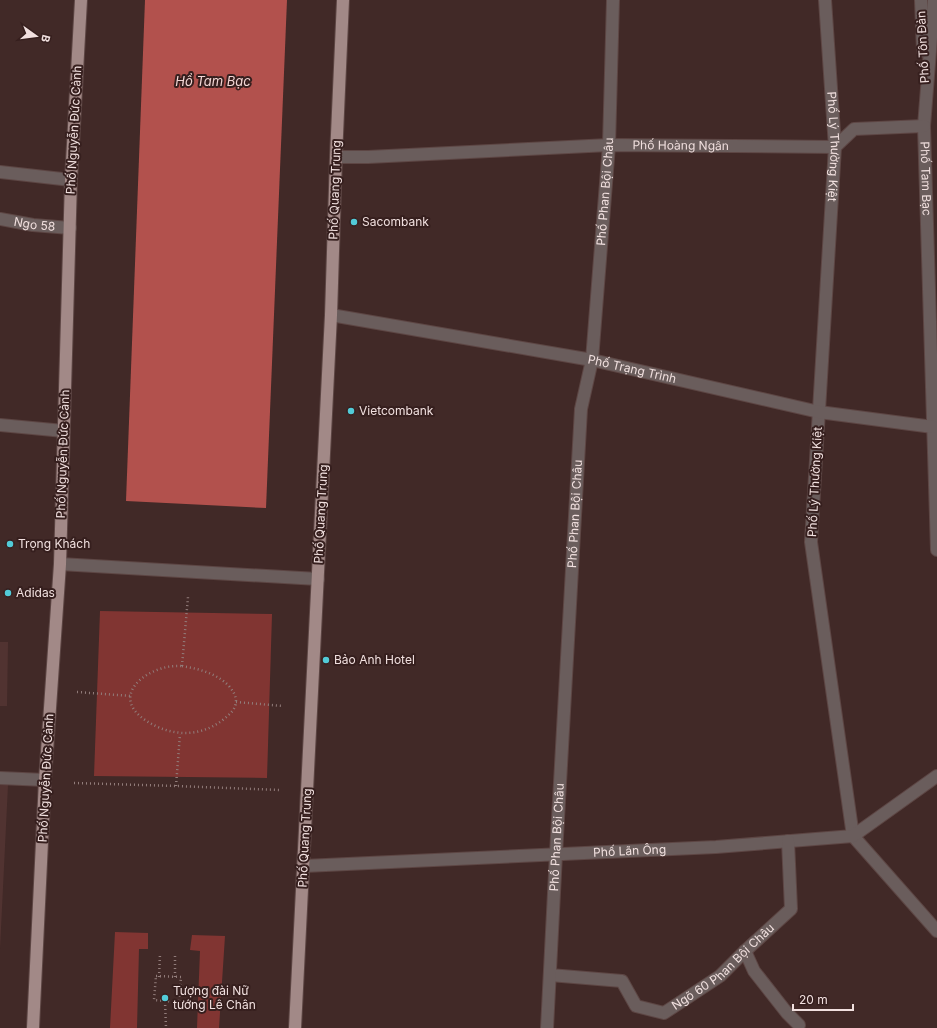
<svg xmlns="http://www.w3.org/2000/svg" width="937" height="1028" font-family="Inter,sans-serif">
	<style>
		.built { fill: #513331 }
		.green { fill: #813532 }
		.water { fill: #b2514d }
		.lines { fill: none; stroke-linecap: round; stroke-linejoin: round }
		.minor-casing { stroke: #5d4644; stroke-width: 14 }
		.major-casing { stroke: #5d4644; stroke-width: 14 }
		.path { stroke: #927d7b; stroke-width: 2.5; stroke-dasharray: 1 3; stroke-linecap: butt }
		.minor { stroke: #6a5d5c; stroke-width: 12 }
		.major { stroke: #a28987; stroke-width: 12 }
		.poi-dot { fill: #52cbd8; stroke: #361f1e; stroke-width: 1.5 }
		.labels { text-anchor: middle; stroke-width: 4; stroke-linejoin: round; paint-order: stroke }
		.street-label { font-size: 12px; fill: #f1e0df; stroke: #361f1e }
		.poi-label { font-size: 12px; fill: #f1e0df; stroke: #361f1e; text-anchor: start }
		.water-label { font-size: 13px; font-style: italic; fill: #f3d7d5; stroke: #361f1e }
	</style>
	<rect width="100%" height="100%" fill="#412927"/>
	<g class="built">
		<polygon points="0,642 8,642 7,706 0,706"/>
		<polygon points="0,784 8,785 0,949"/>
	</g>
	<g class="green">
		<polygon points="100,611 272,614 267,778 94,776"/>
		<polygon points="115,932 148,933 148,949 139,949 137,1028 110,1028"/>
		<polygon points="192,935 225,936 219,1028 197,1028 200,951 190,950"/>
	</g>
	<polygon class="water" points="145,0 287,0 266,508 126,501"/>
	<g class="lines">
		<defs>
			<g id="minor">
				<path id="s1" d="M825,0L835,147L811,542L853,836L937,931"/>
				<polyline points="921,0 923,51"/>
				<path id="s2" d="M934,0L924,126L937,550"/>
				<path id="s3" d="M336,157H368L609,145L835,147L854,129L924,126"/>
				<polyline points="0,172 71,180"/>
				<path id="s4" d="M0,219L33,225L70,228"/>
				<path id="s5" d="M331,315L592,360L819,412L933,427"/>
				<polyline points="0,425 64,431"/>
				<polyline points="60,564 318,579"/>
				<polyline points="0,778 45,780"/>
				<path id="s6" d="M304,866L716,847L853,836L937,776"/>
				<polyline points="745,951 754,971 787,1013 799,1025"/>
				<path id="s7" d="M550,975L622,981L636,1006L664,1013L720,976L745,951L791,909L788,841"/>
				<path id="s8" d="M547,1028L556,854L581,409L592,360L609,145L613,0"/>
			</g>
			<g id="major">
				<polyline points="33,1028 45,780 60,564 71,180 81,0"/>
				<polyline points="295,1028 331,315 336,157 343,0"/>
			</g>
		</defs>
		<use href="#minor" class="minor-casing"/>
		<use href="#major" class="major-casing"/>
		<g class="path">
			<path d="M182,666C199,669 216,673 229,686C233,691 236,695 236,702C235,710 230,714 224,719C200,738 171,737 145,720C113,698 139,673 167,667C172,666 177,666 182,666Z"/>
			<polyline points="182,666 188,597"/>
			<polyline points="77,692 131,696"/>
			<polyline points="236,702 283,706"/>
			<polyline points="74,783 176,786 280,790"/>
			<polyline points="176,786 180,734"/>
			<polygon points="156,976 181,977 179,1002 154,1000"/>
			<polyline points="159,977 160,954"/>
			<polyline points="175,977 175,955"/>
			<polyline points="165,1001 166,1028"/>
		</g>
		<use href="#minor" class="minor"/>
		<use href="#major" class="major"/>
	</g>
	<g class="poi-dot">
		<circle cx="354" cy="222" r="4"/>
		<circle cx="351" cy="411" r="4"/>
		<circle cx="10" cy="544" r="4"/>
		<circle cx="8" cy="593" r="4"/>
		<circle cx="326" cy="660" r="4"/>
		<circle cx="165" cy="998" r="4"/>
	</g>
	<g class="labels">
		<g class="street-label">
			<text transform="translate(923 47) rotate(-93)" y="4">Phố Tôn Đản</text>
			<text transform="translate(74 130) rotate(-87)" y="4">Phố Nguyễn Đức Cảnh</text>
			<text dy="4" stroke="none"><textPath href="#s3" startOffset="345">Phố Hoàng Ngân</textPath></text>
			<text dy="4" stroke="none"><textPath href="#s1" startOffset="147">Phố Lý Thường Kiệt</textPath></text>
			<text dy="4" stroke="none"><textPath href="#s2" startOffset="179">Phố Tam Bạc</textPath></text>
			<text transform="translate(335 190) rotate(-88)" y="4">Phố Quang Trung</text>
			<text dy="4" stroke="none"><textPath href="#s8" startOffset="839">Phố Phan Bội Châu</textPath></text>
			<text dy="4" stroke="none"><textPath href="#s4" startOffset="35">Ngo 58</textPath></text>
			<text dy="4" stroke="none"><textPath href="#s5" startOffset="306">Phố Trạng Trình</textPath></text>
			<text transform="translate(63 454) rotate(-88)" y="4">Phố Nguyễn Đức Cảnh</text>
			<text transform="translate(815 482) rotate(-87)" y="4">Phố Lý Thường Kiệt</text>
			<text dy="4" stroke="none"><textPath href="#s8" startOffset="515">Phố Phan Bội Châu</textPath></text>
			<text transform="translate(321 514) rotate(-87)" y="4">Phố Quang Trung</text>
			<text transform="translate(46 778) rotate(-87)" y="4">Phố Nguyễn Đức Cảnh</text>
			<text dy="4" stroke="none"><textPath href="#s8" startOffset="191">Phố Phan Bội Châu</textPath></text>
			<text transform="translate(305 838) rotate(-87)" y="4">Phố Quang Trung</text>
			<text dy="4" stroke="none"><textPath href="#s6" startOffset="326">Phố Lãn Ông</textPath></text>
			<text dy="4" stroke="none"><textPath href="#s7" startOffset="205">Ngõ 60 Phan Bội Châu</textPath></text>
		</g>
		<g class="poi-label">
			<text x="362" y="226">Sacombank</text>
			<text x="359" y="415">Vietcombank</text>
			<text x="18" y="548">Trọng Khách</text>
			<text x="16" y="597">Adidas</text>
			<text x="334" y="664">Bảo Anh Hotel</text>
			<text x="173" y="995">Tượng đài Nữ<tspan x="173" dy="14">tướng Lê Chân</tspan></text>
		</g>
		<g class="water-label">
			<text x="213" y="86">Hồ Tam Bạc</text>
		</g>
	</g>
	<g transform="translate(36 36) rotate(104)" stroke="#361f1e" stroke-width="3" paint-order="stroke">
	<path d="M0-3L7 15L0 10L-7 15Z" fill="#f1e0df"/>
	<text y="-6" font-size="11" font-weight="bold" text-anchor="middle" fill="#f1e0df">B</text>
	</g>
	<path d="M793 1004v6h60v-6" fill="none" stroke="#f1e0df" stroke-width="2"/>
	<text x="799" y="1004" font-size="12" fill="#f1e0df" stroke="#361f1e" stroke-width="3" paint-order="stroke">20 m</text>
</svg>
